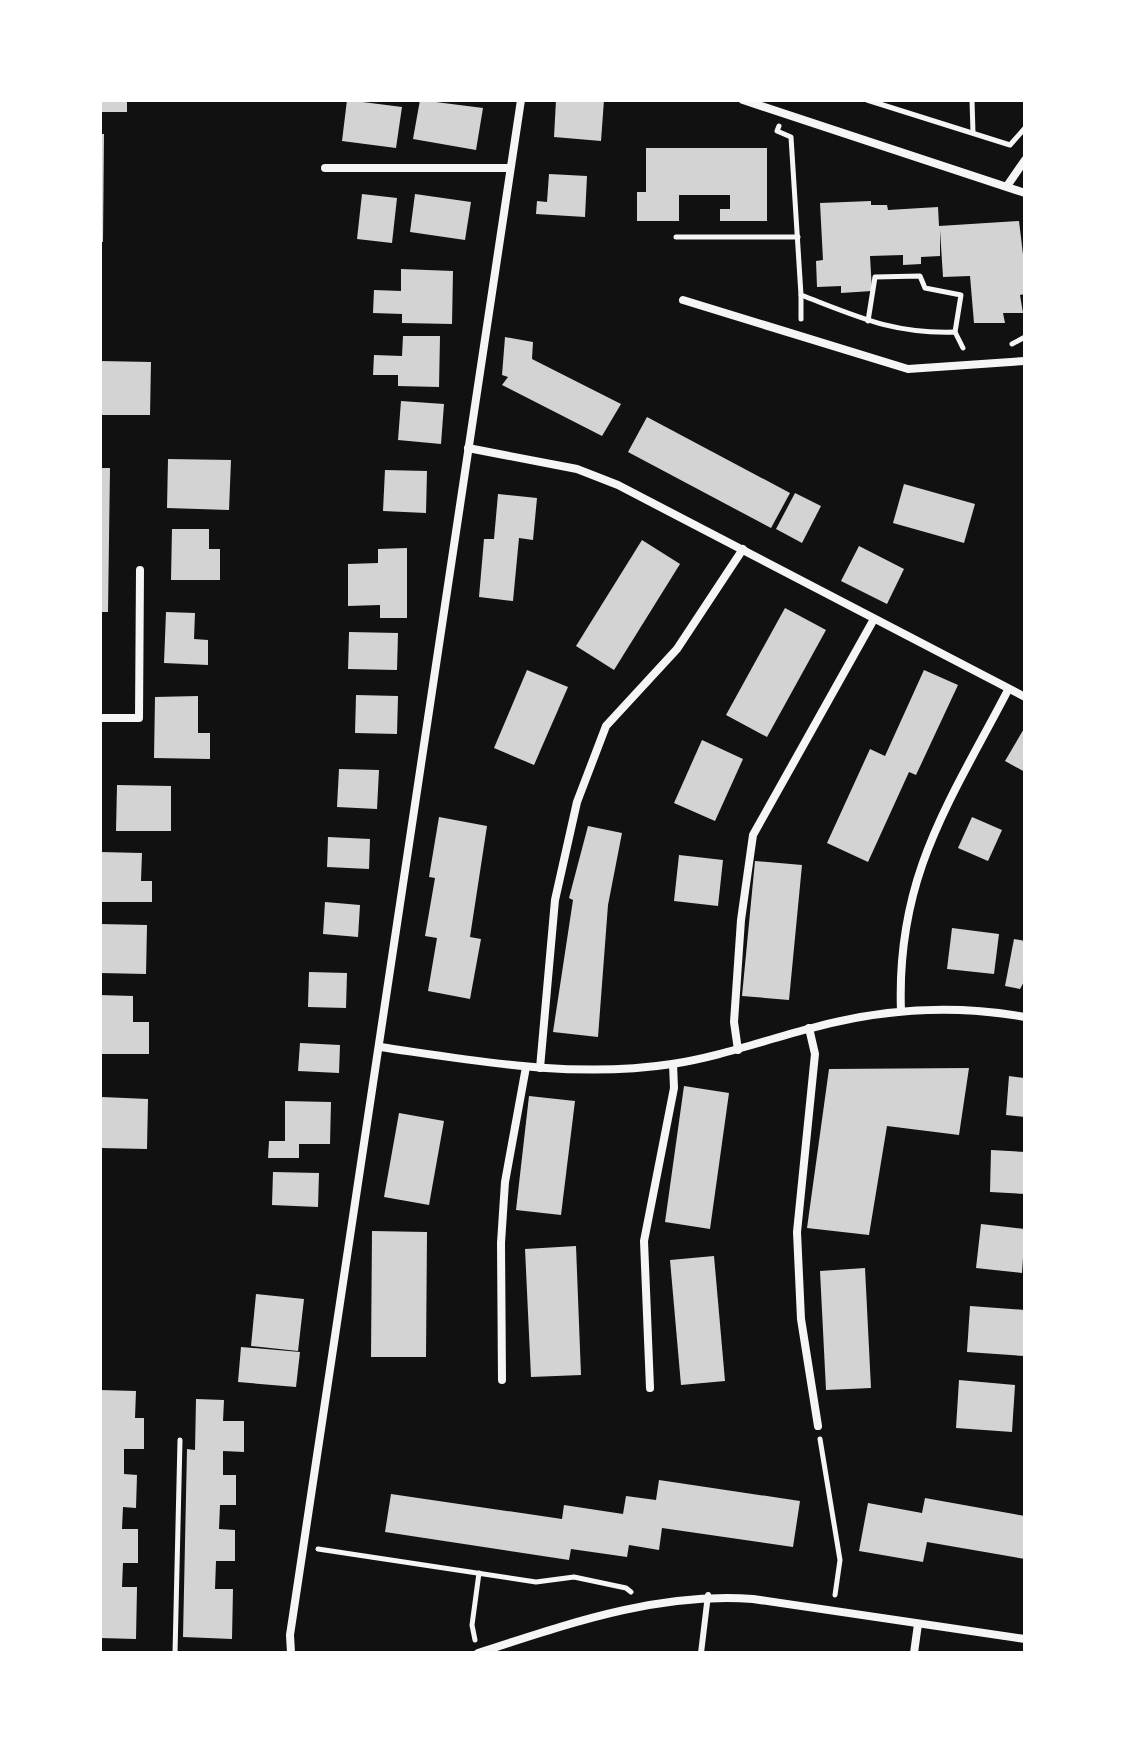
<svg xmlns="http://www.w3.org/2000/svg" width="1125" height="1753" font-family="'Sofia Sans Condensed',sans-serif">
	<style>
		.building { fill: #d3d3d3 }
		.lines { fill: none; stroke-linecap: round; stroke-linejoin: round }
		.path { stroke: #f5f5f5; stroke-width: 5 }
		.service { stroke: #f5f5f5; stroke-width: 6 }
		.minor { stroke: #f5f5f5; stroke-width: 8 }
	</style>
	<rect width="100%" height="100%" fill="#111"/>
	<g class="building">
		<rect x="100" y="100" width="27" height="12"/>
		<polygon points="347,100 402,107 396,148 342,141"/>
		<polygon points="420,100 483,108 476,150 413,139"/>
		<polygon points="556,100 604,100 601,141 554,137"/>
		<polygon points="100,134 104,134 103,242 100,242"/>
		<polygon points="646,148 767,148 767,221 720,221 720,209 730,209 730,195 679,195 679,221 637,221 637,192 646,192"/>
		<polygon points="549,174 587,176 585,217 536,214 537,201 547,202"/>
		<polygon points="362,194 397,198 392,243 357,239"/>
		<polygon points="415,194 471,202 465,240 410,232"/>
		<polygon points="871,201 871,205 887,205 888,210 938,207 939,226 1019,221 1025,271 1025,294 1020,295 1023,313 1003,313 1005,323 974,323 970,276 943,277 940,230 940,256 921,257 921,264 903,265 903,255 870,256 872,291 841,293 841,286 817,287 816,261 823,260 820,203"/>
		<polygon points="401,269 453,271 452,324 402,323 402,314 373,313 374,290 401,291"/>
		<polygon points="403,336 440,336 439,387 398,386 398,375 373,375 374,355 402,356"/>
		<polygon points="505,337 533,342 532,359 621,404 602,436 502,385 508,377 502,375"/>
		<polygon points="100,361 151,362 150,415 100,415"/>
		<polygon points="401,401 444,404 441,444 398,440"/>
		<polygon points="647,417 790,493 771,528 628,452"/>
		<polygon points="168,459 231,460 229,510 167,508"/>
		<polygon points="100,468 110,468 108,612 100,612"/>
		<polygon points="385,470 427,471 426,513 383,511"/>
		<polygon points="904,484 975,504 964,543 893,523"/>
		<polygon points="795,493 821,506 802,543 776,529"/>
		<polygon points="498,494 537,498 533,540 519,538 513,601 479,597 484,539 494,539"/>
		<polygon points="172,529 209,529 209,549 220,549 220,580 171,580"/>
		<polygon points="642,540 680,564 614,670 576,646"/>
		<polygon points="859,546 904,569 887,604 841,581"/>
		<polygon points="407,548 407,618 380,618 380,605 348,606 348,564 378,563 378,549"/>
		<polygon points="785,608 826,630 767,737 726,715"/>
		<polygon points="166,612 195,613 194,639 208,640 208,665 164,663"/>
		<polygon points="349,632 398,633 397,670 348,669"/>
		<polygon points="527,670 568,687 534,765 494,748"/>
		<polygon points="924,670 958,685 916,775 909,772 868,862 827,843 870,749 885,756"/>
		<polygon points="356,695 398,696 397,734 355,733"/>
		<polygon points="198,696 198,733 210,733 210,759 154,758 155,697"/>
		<polygon points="1025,727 1025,772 1005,761"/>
		<polygon points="702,740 743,759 715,821 674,803"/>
		<polygon points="339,769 379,770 377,809 337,807"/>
		<polygon points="117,785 171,786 171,831 116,831"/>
		<polygon points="439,817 487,826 470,937 481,939 470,999 428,991 437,938 425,936 435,878 429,877"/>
		<polygon points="972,817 1002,830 988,861 958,848"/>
		<polygon points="588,826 622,833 608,905 598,1037 553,1032 573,900 569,898"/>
		<polygon points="328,837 370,839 369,869 327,867"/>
		<polygon points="100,852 142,853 141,881 152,881 152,902 100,902"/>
		<polygon points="679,855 723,860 718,906 674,901"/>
		<polygon points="755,861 802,865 789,1000 742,996"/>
		<polygon points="325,902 360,905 358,937 323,934"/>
		<polygon points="100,924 147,925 146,974 100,973"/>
		<polygon points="952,928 999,934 994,974 947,969"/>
		<polygon points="1014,939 1025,941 1025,980 1020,989 1005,986"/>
		<polygon points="309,972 347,973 346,1008 308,1007"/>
		<polygon points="100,995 133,996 133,1022 149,1022 149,1054 100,1054"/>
		<polygon points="300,1043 340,1045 339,1073 298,1071"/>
		<polygon points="969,1068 959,1135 887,1126 869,1235 807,1228 829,1069"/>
		<polygon points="1009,1076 1025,1078 1025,1117 1006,1115"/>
		<polygon points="684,1086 729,1093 710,1229 665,1222"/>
		<polygon points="529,1096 575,1101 561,1215 516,1210"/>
		<polygon points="102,1097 148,1099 147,1149 101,1148"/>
		<polygon points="285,1101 331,1102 330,1144 299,1144 299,1158 268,1158 269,1141 285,1141"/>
		<polygon points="399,1113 444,1121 429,1205 384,1197"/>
		<polygon points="991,1150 1025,1152 1025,1194 990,1192"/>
		<polygon points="273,1172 319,1173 318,1207 272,1205"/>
		<polygon points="981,1224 1025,1229 1022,1273 976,1268"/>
		<polygon points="372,1231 427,1232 426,1357 371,1357"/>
		<polygon points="576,1246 581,1375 531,1377 525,1249"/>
		<polygon points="714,1256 725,1381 681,1385 670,1260"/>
		<polygon points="865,1268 871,1388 826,1390 820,1271"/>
		<polygon points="256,1294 304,1299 298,1351 251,1346"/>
		<polygon points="970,1306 1025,1310 1024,1356 967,1352"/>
		<polygon points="241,1347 300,1352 296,1387 238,1382"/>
		<polygon points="959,1380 1015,1385 1012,1432 956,1428"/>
		<polygon points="100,1390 136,1391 135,1418 144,1418 144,1449 124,1449 124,1474 137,1475 136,1508 123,1507 122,1529 138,1529 138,1563 123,1563 122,1587 137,1587 136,1639 100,1638"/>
		<polygon points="196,1399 224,1400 223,1421 244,1421 244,1452 223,1451 223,1475 236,1475 236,1505 220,1505 219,1529 235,1530 235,1561 216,1561 215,1589 233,1589 232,1639 183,1637 187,1449 195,1450"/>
		<polygon points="659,1480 800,1501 793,1547 662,1528 659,1550 629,1545 627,1557 571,1549 569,1560 385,1532 391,1494 562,1519 564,1505 623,1514 626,1496 656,1500"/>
		<polygon points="925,1498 1025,1516 1025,1559 927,1542 923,1562 859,1551 868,1503 922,1513"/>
	</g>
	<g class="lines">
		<g class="path">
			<polyline points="867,100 1010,145 1025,128"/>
			<polyline points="972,100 973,133"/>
			<path d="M779,126L777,131L791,137L801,295C858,317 893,334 955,332L963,348"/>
			<polyline points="676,237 798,237"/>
			<polyline points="801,319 801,295"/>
			<polyline points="868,321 875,277 920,276 925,288 961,295 955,332"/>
			<polyline points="1012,344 1025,337"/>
			<polyline points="820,1439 840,1560 835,1595"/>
			<polyline points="318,1549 536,1582 574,1577 626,1588 631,1592"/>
			<polyline points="475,1640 472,1625 479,1573"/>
			<polyline points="175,1653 180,1440"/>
		</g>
		<polyline class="service" points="701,1653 708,1595"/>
		<g class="minor">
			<polyline points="743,100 1025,193"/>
			<polyline points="325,168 510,168"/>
			<polyline points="1007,186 1025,160"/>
			<polyline points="683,300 908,369 1025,361"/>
			<polyline points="468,448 577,469 618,485 1025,697"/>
			<polyline points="100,718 139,718 140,570"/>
			<path d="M901,1011C896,877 949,803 1008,690"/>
			<polyline points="809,1028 815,1054 797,1232 801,1319 818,1426"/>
			<path d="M380,1047C477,1061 574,1079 672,1064C718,1057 762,1041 808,1029C879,1009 952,1004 1025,1017"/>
			<polyline points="738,1050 734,1022 741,920 753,835 874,619"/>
			<polyline points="540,1068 555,900 577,802 606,726 677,649 743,549"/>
			<polyline points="502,1380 501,1243 505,1182 526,1067"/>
			<polyline points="650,1388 644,1241 674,1088 673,1064"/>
			<polyline points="291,1653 290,1635 521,100"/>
			<path d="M478,1653C568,1624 657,1592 753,1599L1025,1639"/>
			<polyline points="914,1653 918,1624"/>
		</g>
	</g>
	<rect width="1125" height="1753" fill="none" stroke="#ffffff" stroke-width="204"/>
</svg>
